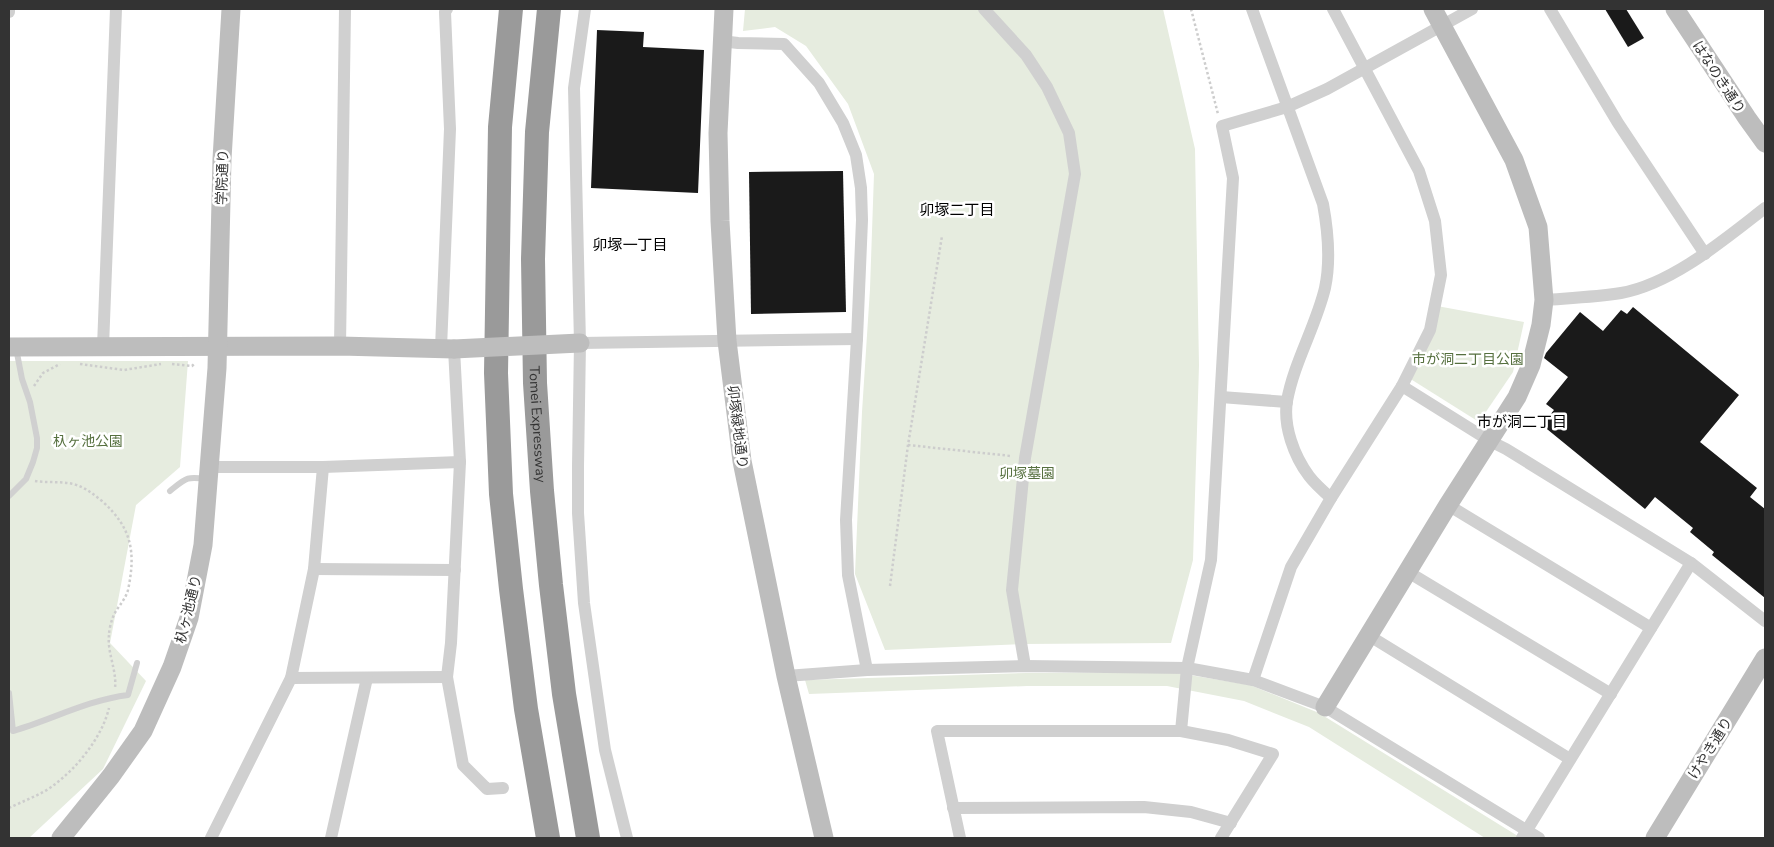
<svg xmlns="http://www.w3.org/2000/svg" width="1774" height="847" font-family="'Nunito Sans','Noto Sans JP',sans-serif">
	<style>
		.green { fill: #e6ecdf }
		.building { fill: #1a1a1a }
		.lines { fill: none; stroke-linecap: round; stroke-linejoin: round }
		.path { stroke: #cdcdcd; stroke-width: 2.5; stroke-dasharray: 2.5 2.5; stroke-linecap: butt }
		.lane { stroke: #d0d0d0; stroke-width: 6 }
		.street { stroke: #d0d0d0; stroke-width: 12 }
		.secondary { stroke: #bdbdbd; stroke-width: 19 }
		.highway { stroke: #9a9a9a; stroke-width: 24 }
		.secondary-bridge { stroke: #bdbdbd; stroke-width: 19 }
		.labels { text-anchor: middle; stroke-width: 5; stroke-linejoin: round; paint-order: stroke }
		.street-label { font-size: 14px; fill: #333; stroke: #fff }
		.park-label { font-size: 14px; fill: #56703f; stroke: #fff }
		.neighbourhood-label { font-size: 15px; fill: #000; stroke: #fff }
	</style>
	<rect width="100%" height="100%" fill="#fff"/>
	<g class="green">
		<polygon points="745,9 1163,9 1195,149 1199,365 1193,560 1171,643 1021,644 885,650 855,574 862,412 870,289 874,174 848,104 806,46 775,27 743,31"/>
		<polygon points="1437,306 1524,322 1513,372 1479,422 1409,378"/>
		<polygon points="9,361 188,361 180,467 136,505 110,643 146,681 103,769 29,838 9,838"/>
		<polygon points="1171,672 1250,685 1319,713 1521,838 1485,838 1309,727 1244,701 1167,686 1027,686 809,694 805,680 1027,673"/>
	</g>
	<g class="building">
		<polygon points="1605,9 1626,9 1644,38 1628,47"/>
		<polygon points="597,30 644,32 643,47 704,50 698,193 591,188"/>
		<polygon points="843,171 846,312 751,314 749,172"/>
		<polygon points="1633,307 1739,395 1700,442 1757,488 1750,497 1765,509 1765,598 1712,555 1714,552 1690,532 1693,528 1655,497 1645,509 1542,425 1554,410 1546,404 1568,377 1544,358 1546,353 1580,312 1603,331 1621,310 1627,314"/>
	</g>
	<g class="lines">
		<g class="path">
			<polyline points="1191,9 1218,114"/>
			<polyline points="80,364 124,370 161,364"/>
			<polyline points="172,364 192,366 195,363"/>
			<polyline points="34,386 43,373 60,364"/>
			<polyline points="908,445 1011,456"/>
			<path d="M35,481C47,483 61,481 73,484C85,487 93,494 102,501C132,528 136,552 128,590C125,601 117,607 113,617C111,622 109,630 109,635C107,653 117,670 115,688"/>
			<polyline points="890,586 908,445 942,236"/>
			<path d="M9,808C23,801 41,795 54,785C78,767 102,737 109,708"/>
		</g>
		<g class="lane">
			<path d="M170,491C186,478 186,476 207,479"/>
			<polyline points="9,496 26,479 33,462 37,448 37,438 30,402 22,379 16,348"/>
			<path d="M9,693L13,731C51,720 88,700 128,695L137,663"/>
		</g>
		<g class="street">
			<polyline points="585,9 574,88 580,343 578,466 578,513 584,603 605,750 627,838"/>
			<polyline points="984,9 1026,55 1047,87 1069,133 1075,174 1025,458 1012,590 1025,666"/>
			<path d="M1252,9L1323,204C1328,231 1331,260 1325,288C1316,326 1294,362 1287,401C1283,426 1294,456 1309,476C1315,484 1323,491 1331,498"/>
			<polyline points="1550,9 1618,123 1705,254"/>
			<polyline points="9,12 9,9"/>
			<polyline points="721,41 738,43 784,44 819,83 843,123 856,155 861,188 862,220 857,339 846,520 848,575 867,670"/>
			<path d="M1544,300C1570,298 1596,297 1621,293C1672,284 1725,239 1765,208"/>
			<polyline points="580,343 857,339"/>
			<polyline points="340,346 345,9"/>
			<polyline points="103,347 116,9"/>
			<polyline points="441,348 450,129 445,12 447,9"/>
			<polyline points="454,349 460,462 451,643 447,677 463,765 487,789 503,788"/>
			<polyline points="1402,386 1490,441 1506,449 1691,563 1765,621"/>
			<polyline points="1221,397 1287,402"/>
			<polyline points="210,467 323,467 460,462"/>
			<polyline points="1448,505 1651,628"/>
			<polyline points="314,569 455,570"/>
			<polyline points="1408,572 1611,694"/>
			<polyline points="1368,635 1570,759"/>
			<polyline points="786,676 867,670 1025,666 1187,668 1253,680 1325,707 1539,838"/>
			<polyline points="291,678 447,677"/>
			<polyline points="1253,680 1291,567 1331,498 1402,386 1430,330 1441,275 1435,221 1419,171 1333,9"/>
			<polyline points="1181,731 1187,668 1211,560 1233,178 1222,126 1287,107 1327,89 1472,9"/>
			<polyline points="953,808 1144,807 1191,812 1231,823"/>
			<polyline points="211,838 291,678 314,569 323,467"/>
			<polyline points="331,838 367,678"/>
			<polyline points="960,838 937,731 1181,731 1228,740 1273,754 1221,838"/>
			<polyline points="1522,838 1691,563"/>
		</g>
		<g class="secondary">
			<polyline points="724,9 718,133 720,221 727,341 742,461 786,676 824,838"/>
			<polyline points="1675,9 1747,118 1765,143"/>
			<polyline points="9,347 340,346 454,349"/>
			<polyline points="1325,707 1448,505 1517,397 1531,365 1541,325 1544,300 1538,227 1514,160 1433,9"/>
			<polyline points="61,838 111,776 143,731 172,667 189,618 203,545 217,368 222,159 231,9"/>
			<polyline points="1655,838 1765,658"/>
		</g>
		<g class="highway">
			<polyline points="511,9 500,127 496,373 501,494 511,589 526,709 548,838"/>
			<path id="s1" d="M549,9L537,132L533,259L535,383L542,491L551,585L564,694L588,838"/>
		</g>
		<polyline class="secondary-bridge" points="454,349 580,343"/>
	</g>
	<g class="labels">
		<g class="street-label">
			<text transform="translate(1719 77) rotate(57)" y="5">はなのき通り</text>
			<text transform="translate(222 177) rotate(-88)" y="5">学院通り</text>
			<text dy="5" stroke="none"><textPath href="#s1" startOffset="416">Tomei Expressway</textPath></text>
			<text transform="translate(738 427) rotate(83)" y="5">卯塚緑地通り</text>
			<text transform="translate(188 609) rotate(-76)" y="5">杁ヶ池通り</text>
			<text transform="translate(1710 748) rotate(-58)" y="5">けやき通り</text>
		</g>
		<g class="park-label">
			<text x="1468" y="364">市が洞二丁目公園</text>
			<text x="88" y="446">杁ヶ池公園</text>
			<text x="1027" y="478">卯塚墓園</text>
		</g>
		<g class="neighbourhood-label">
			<text x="957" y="215">卯塚二丁目</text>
			<text x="630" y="250">卯塚一丁目</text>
			<text x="1522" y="427">市が洞二丁目</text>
		</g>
	</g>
	<rect width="1774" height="847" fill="none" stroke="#333333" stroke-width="20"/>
</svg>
